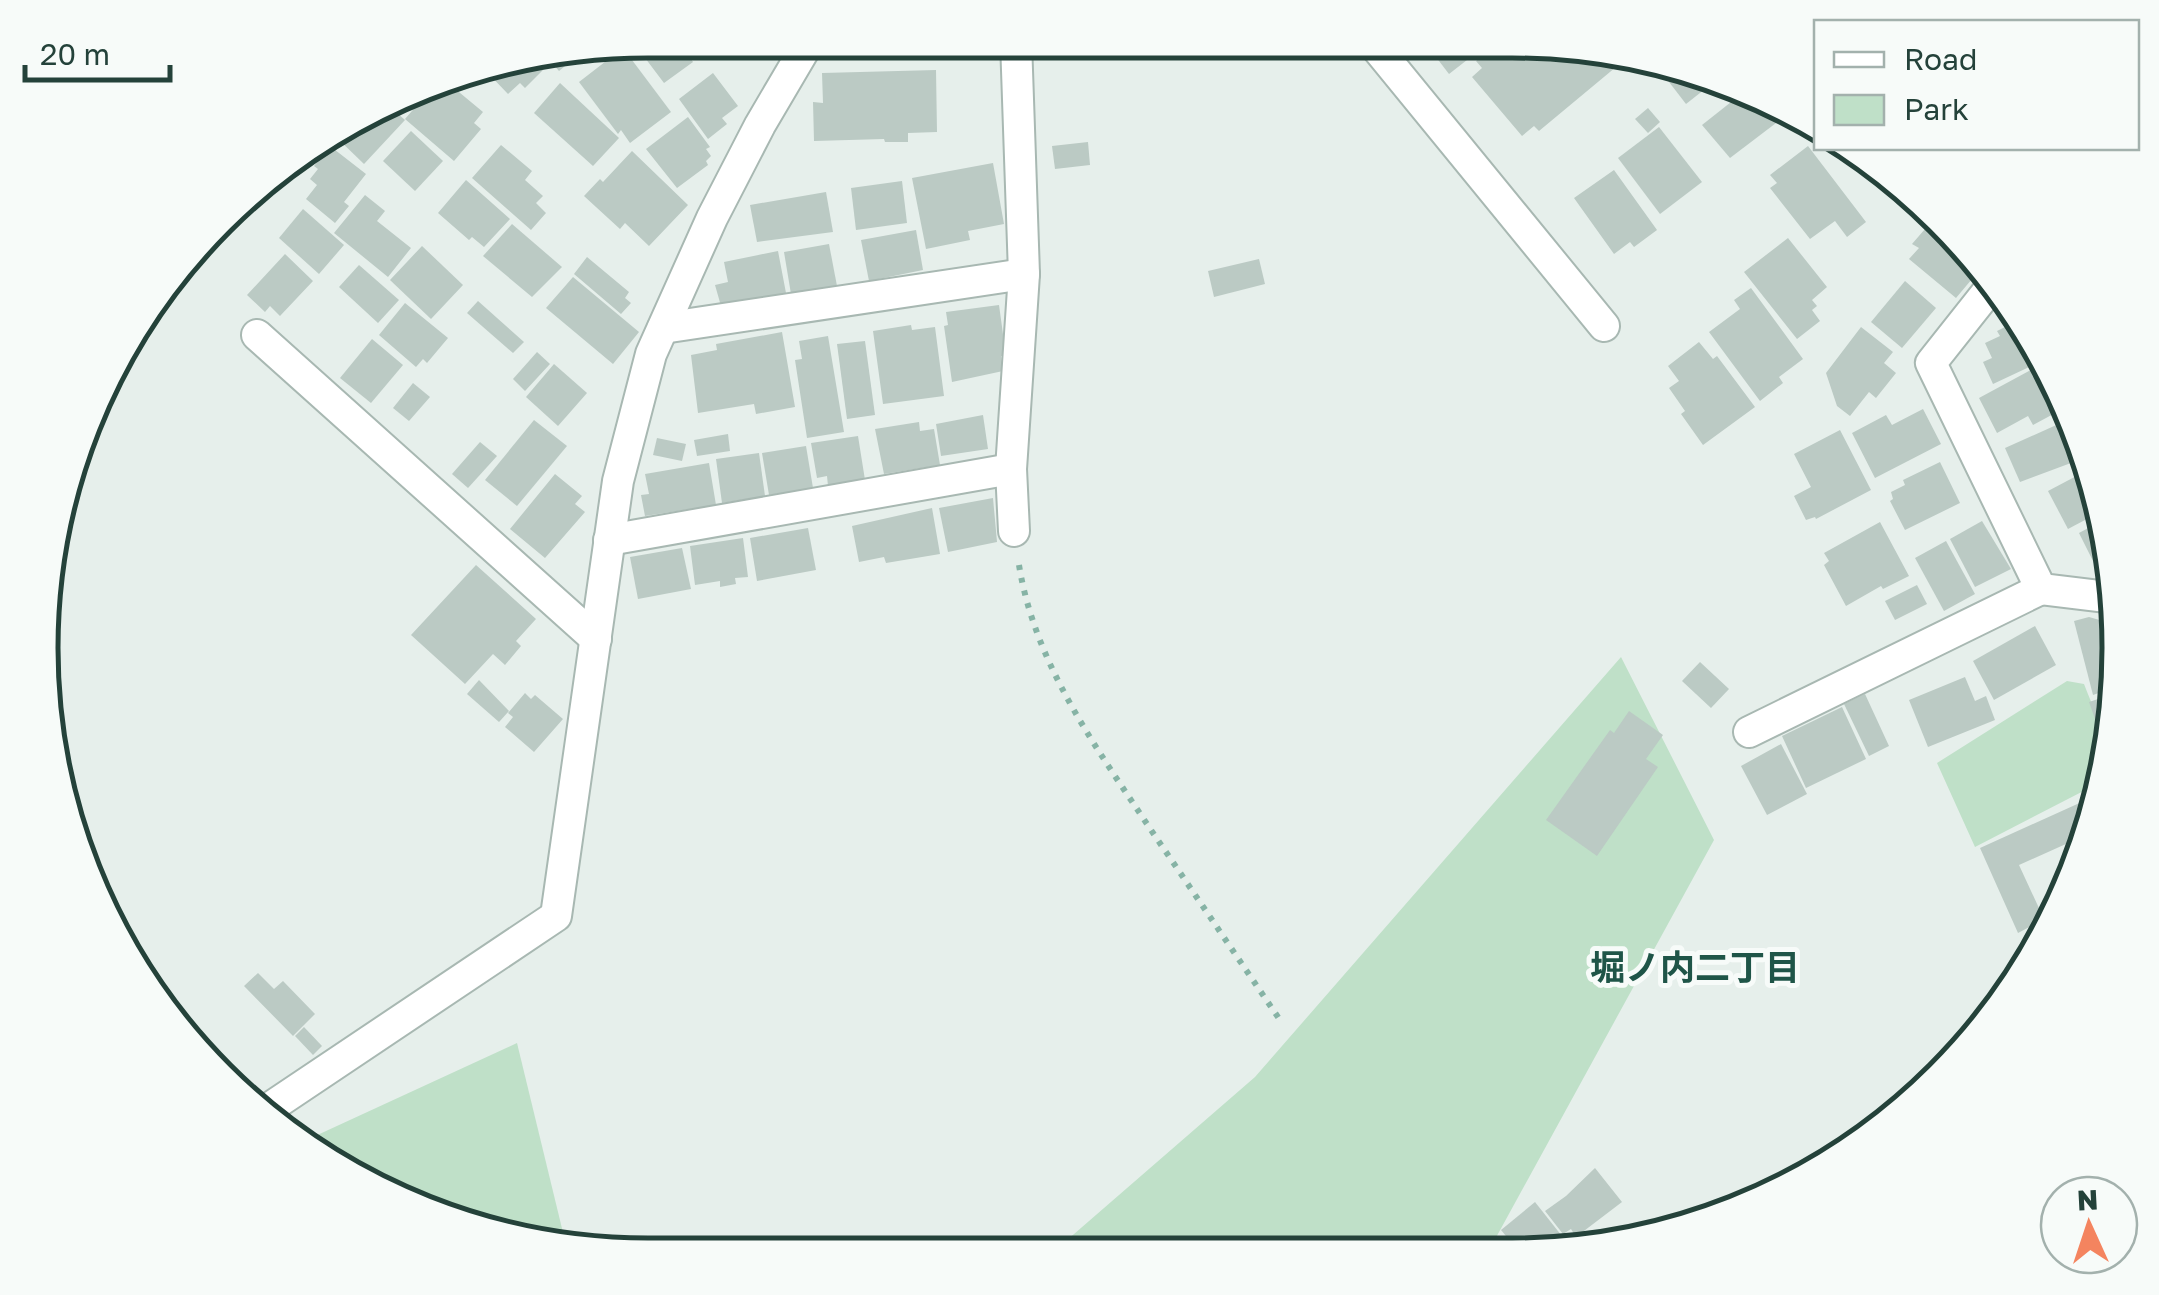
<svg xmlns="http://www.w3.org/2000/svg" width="2159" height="1295" font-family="'Golos Text','Noto Sans JP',sans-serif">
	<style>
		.green { fill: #bfe0c8 }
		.building { fill: #bbcac4 }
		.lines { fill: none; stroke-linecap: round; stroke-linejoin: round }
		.minor-casing { stroke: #a8b8b2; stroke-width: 34 }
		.path { stroke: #86b3a5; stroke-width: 6; stroke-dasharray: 5 8; stroke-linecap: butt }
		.minor { stroke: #fff; stroke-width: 30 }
		.labels { text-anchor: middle; stroke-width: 10; stroke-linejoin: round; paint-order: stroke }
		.neighbourhood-label { font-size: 35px; font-weight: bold; fill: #1f5548; stroke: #f7fbf9 }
		.rim { fill: none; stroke: #24423a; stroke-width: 5 }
	</style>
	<rect width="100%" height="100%" fill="#e6efeb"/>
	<g class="green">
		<polygon points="1621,657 1714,840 1487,1254 1051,1254 1255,1077"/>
		<path d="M2067,681L2084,684C2096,716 2115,748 2101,782L1975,847L1937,763Z"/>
		<polygon points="517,1043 566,1245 452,1223 310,1152 300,1143"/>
	</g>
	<g class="building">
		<polygon points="648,40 687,40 696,52 689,56 693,62 664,83 633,42"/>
		<polygon points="738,40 782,40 768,59 754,59"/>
		<polygon points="1430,41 1452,41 1467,60 1449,74 1426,44"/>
		<polygon points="1499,41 1552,41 1628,57 1539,131 1534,126 1522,136 1472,77 1482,68 1476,61"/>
		<polygon points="623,48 671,112 630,143 621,130 618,134 579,82"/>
		<polygon points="583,51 559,71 547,57 563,54"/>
		<polygon points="535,59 545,68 525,88 520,83 508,94 485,70 489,66"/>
		<polygon points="1666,64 1707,72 1719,78 1686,104 1659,69"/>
		<polygon points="936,70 937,132 908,133 908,142 885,142 884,139 814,141 813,102 823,103 822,73"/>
		<polygon points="713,73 738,106 722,118 727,124 708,139 679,99"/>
		<polygon points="442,78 483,112 474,123 481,129 454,161 405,119 418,104 410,98 415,92"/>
		<polygon points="560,83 619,138 593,166 534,113"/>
		<polygon points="1745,91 1788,114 1730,158 1702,125"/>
		<polygon points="389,106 405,120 364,164 334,135"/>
		<polygon points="1648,108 1660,122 1648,133 1635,119"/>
		<polygon points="688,117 710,147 706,149 711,156 706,161 708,165 677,188 646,149"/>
		<polygon points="1659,127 1702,182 1660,214 1618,158"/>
		<polygon points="411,131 443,161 415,191 383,161"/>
		<polygon points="1088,142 1090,165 1055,169 1052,146"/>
		<polygon points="501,145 532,171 525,180 543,196 536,203 546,213 531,230 472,178"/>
		<polygon points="330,146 366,174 344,202 349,206 335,223 306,199 317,185 310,179 318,169 314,166"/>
		<polygon points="1808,146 1866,222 1847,237 1835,221 1810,239 1770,188 1777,183 1770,175"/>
		<polygon points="632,151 688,205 649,246 625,223 620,229 584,196 600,179 603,182"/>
		<polygon points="993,163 1004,224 968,231 970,240 926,249 912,178"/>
		<polygon points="1614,170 1657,230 1634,247 1630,242 1614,254 1574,198"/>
		<polygon points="466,180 510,219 484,247 472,237 469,240 438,213"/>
		<polygon points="902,181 907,223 856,230 851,188"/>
		<polygon points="826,192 833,232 757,242 750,205"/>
		<polygon points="365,195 385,211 377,221 411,248 388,277 334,233"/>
		<polygon points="303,209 344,245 319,274 279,238"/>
		<polygon points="512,224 562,267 532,297 483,256"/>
		<polygon points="1925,229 1977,273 1956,298 1909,259 1919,248 1912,244"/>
		<polygon points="916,230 923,270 869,281 861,240"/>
		<polygon points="1788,238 1827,287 1812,300 1817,306 1812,310 1820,321 1797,339 1744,272"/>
		<polygon points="829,244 837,286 791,294 784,252"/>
		<polygon points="422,246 463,285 431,319 390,280"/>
		<polygon points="778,251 786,293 721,306 715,285 728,282 724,262"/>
		<polygon points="285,254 313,281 280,316 270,306 265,312 247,295"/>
		<polygon points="587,257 629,292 625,298 631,303 621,314 574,274"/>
		<polygon points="1259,259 1265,284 1214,297 1208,271"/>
		<polygon points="359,265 399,300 378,323 339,287"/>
		<polygon points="573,277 639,332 613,364 546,308"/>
		<polygon points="1905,281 1936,308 1902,348 1871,322"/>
		<polygon points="1751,288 1803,359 1779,377 1783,383 1760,401 1709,332 1740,309 1734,300"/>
		<polygon points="478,301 524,342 513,353 467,313"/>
		<polygon points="405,303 448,338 427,363 423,359 416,367 379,335"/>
		<polygon points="999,305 1006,356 1001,356 1003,371 952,382 944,326 948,325 946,312"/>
		<polygon points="2018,314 2038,363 1993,384 1983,362 1992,358 1985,343 2000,336 1997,331 2007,326 2005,321"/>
		<polygon points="911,325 912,330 935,327 944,396 883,404 873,331"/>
		<polygon points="1861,327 1893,352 1884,363 1896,373 1876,398 1869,392 1850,416 1837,406 1826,373"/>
		<polygon points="782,332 795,407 756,414 754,404 698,413 691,355 717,350 716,344"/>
		<polygon points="828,336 844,432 807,438 795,360 802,359 799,341"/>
		<polygon points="372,339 403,365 371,403 340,378"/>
		<polygon points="865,341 875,415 847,419 837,344"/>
		<polygon points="1699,342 1713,359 1717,356 1755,407 1703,445 1681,414 1685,411 1669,388 1679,381 1668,366"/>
		<polygon points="537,352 550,364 525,391 513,379"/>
		<polygon points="554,364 587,393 558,426 526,397"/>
		<polygon points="2040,365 2059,411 2033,425 2028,416 1997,433 1979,398"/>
		<polygon points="413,383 430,397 409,421 393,408"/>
		<polygon points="1923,409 1941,444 1875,478 1852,433 1886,415 1892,425"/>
		<polygon points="983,415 988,449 941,456 936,424"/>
		<polygon points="534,420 567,446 517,506 485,480"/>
		<polygon points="919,422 920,431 934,429 940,465 884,474 875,429"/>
		<polygon points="2063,422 2079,460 2020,482 2005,448"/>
		<polygon points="1840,430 1871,490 1816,519 1815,517 1806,520 1794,496 1811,487 1794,454"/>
		<polygon points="728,434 730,451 697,456 694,440"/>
		<polygon points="858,436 865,480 828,486 827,476 817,478 811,443"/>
		<polygon points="657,438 686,444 682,461 653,455"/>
		<polygon points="480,442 497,456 468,488 452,474"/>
		<polygon points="806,446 813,488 769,495 762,453"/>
		<polygon points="759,453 765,496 722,503 716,459"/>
		<polygon points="1940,462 1960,503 1905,530 1890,501 1893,499 1891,492 1905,485 1903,480"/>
		<polygon points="709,463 716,505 645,516 641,495 649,494 645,474"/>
		<polygon points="2084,472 2100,512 2068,529 2048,491"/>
		<polygon points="555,474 582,496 575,504 585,512 545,558 510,529"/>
		<polygon points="993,498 997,542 948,552 939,508"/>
		<polygon points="932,508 940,554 886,563 884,557 859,562 852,526"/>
		<polygon points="2103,520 2107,530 2107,567 2098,571 2079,533"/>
		<polygon points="1982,521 2011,569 1975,587 1950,539"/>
		<polygon points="1880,522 1909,576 1883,589 1881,586 1846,606 1824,565 1829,561 1824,553"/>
		<polygon points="808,528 816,570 757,581 750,538"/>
		<polygon points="743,538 748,577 735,578 736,584 720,587 720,581 695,585 690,546"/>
		<polygon points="1946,541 1975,594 1944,611 1915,558"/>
		<polygon points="682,548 691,589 638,599 630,557"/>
		<polygon points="476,565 536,619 516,641 521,646 505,665 493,654 465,684 411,635"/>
		<polygon points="1917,585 1927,604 1895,620 1885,601"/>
		<polygon points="2089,617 2103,621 2107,630 2107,690 2093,695 2074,621"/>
		<polygon points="2035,626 2056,665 1994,700 1973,661"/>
		<polygon points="1700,662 1729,689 1711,708 1682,681"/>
		<polygon points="1965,677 1975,701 1986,696 1995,720 1928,747 1909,700"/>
		<polygon points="479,680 509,711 499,722 467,694"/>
		<polygon points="525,693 531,699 535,695 563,719 534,752 505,727 513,717 508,713"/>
		<polygon points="1865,694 1889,746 1869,756 1844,704"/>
		<polygon points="2107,696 2107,733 2101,736 2089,702"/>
		<polygon points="1842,707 1866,759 1806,788 1782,736"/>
		<polygon points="1629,711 1663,735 1646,759 1658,767 1597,856 1546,820 1610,730 1614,733"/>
		<polygon points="1781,744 1807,794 1767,815 1741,766"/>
		<polygon points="2095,796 2077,839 2019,865 2044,919 2018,933 1980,848"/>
		<polygon points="258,973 274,989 283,981 315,1014 293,1036 244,986"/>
		<polygon points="304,1027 322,1046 313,1055 295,1036"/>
		<polygon points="1595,1168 1622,1202 1576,1237 1571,1229 1563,1234 1545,1211 1566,1196"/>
		<polygon points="1535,1202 1569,1245 1561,1252 1521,1254 1501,1230"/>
	</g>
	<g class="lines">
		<defs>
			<g id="minor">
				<polyline points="1371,41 1604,326"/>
				<polyline points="1992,286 1931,363 2041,589 2107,597"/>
				<polyline points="663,328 1024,274"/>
				<polyline points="257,335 596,639"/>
				<polyline points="1014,531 1011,469 1024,274 1016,41"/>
				<polyline points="609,540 1011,469"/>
				<polyline points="1749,732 2041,589"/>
				<polyline points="265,1111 556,916 618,481 651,354 712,218 760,125 810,40"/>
			</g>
		</defs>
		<use href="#minor" class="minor-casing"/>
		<path class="path" d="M1019,565C1035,665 1096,747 1151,830C1194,893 1237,957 1280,1020"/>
		<use href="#minor" class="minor"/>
	</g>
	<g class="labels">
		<g class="neighbourhood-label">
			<text x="1695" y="980">堀ノ内二丁目</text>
		</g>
	</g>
	<path d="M0 0H2159V1295H0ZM648 58H1512A590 590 0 0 1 2102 648V648A590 590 0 0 1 1512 1238H648A590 590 0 0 1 58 648V648A590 590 0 0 1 648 58Z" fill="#f7fbf9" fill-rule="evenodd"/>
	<path class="rim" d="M648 58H1512A590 590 0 0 1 2102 648V648A590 590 0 0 1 1512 1238H648A590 590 0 0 1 58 648V648A590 590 0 0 1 648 58Z"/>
	<rect x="1814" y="20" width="325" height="130" fill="#f7fbf9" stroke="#a3b1ad" stroke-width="2.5"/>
	<rect x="1834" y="52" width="50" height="15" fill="#ffffff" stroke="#a3b1ad" stroke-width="2.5"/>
	<text x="1904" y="70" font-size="30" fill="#24423a">Road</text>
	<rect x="1834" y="95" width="50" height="30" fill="#bfe0c8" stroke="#a3b1ad" stroke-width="2.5"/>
	<text x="1904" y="120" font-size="30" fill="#24423a">Park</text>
	<g transform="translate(2089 1225) rotate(357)"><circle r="48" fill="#f7fbf9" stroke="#a3b1ad" stroke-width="2.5"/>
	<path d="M0-8L18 38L0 25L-18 38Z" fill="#f4845f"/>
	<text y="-15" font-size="28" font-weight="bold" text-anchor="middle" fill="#24423a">N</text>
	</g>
	<path d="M25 65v15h145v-15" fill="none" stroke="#24423a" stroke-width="5"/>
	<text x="40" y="65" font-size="30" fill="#24423a" stroke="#f7fbf9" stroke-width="8" paint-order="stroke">20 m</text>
</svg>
